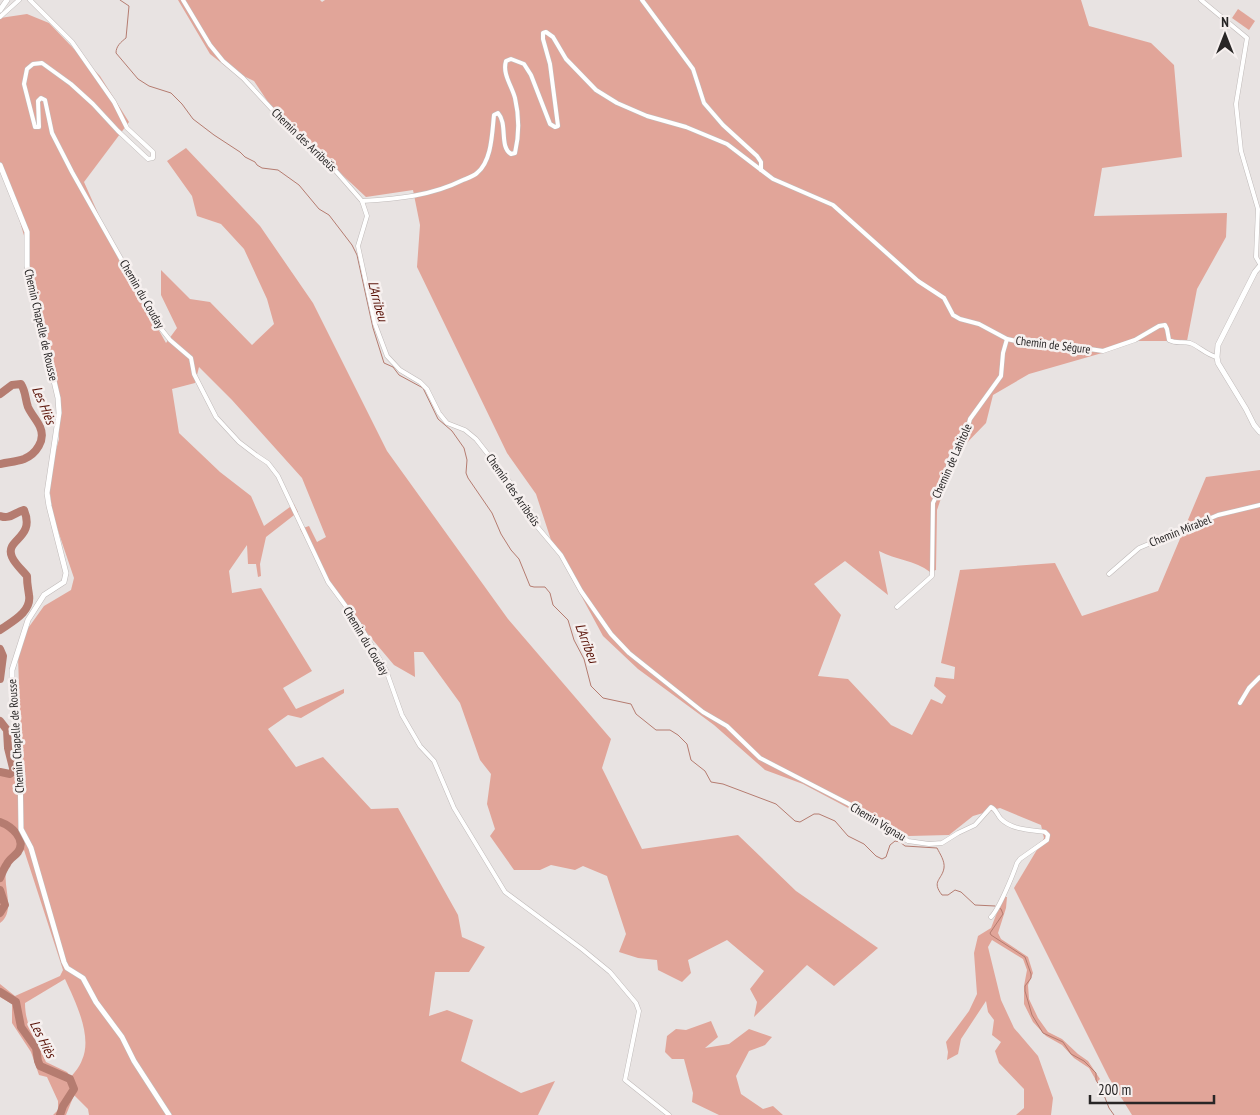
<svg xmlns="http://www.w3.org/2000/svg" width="1260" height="1115" font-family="'PT Sans Narrow',sans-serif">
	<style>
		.green { fill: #e1a599; fill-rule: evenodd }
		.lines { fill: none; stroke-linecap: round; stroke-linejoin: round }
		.stream { stroke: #b57c70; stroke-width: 1 }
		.river { stroke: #b57c70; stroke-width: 8 }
		.street-casing { stroke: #c0bbba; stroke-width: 5 }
		.secondary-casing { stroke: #c0bbba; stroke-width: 6 }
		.street { stroke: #fff; stroke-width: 4 }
		.secondary { stroke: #fff; stroke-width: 5 }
		.labels { text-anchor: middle; stroke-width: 5; stroke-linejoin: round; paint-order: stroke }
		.street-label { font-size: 12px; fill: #282626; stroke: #f6f0ef }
		.water-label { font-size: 14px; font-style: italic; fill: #591207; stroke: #f6f0ef }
	</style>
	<rect width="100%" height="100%" fill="#e8e3e2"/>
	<g class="green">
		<path d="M178,0H320L322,2L325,0H1081L1089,26L1151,43L1174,65L1182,157L1102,168L1094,216L1227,213L1226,237L1197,289L1187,341H1133L1109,351L1029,374L993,395L986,423L956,454L937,510L936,570L930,572C915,560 896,560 879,551L888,595L845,561L814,584L841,615L818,676L848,679L891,725L912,735L931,699L942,704L946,696L934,686L936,677L954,679L955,667L941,663L960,570L1055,563L1082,616L1158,591L1206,477L1260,470V1115H1132L1109,1078L1014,888L1044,838L1041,825L1000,808L973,816L949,835L909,836L890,830L803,784L765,770L714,725L638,669L603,636L551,540L536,494L507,453L417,267L420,225L413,190L366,197L274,111L254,81L229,69L210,54Z"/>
		<polygon points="1238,9 1255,21 1249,30 1232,18"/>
		<path d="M27,14L49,23L100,76L129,122L84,182L118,258L166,343L177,328L161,295V270L190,299L210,302L252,345L274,324L267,299L244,249L221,224L197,216L192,196L167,161L186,148L260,226L313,303L387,451L508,619L611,739L602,768L642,849L738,835L796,891L878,948L834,986L807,965L754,1017L757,1002L750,989L764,971L727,940L688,960L691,973L682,982L658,970L657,960L638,958L619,952L626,934L607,876L583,866L575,870L551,865L540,870H514L490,836L495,829L487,804L491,774L480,760L460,703L423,652H414L415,677L394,665L356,620L333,587L300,529L309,526L317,542L326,537L302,478L232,400L199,367L195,383L172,389L179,433L220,472L251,496L264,526L294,504L298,512L266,537L260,564L261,576L258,577L256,564H248L247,545L229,571L232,593L261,588L312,671L283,688L296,709L344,689V693L301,718L288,715L268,729L296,767L323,757L371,809L398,808L458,915L462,937L485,947L469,972H435L429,1016L447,1010L473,1020L461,1061L521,1093L555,1081L538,1115H89L88,1109L74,1095L66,1115H53L58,1110V1101L47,1077L39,1075L31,1052L12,1023V1004L0,997V984L15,996L60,976L63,970L24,850C19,855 10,862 7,868C1,885 17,910 0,923V775L22,777L18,656L26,631L44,606L71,590L74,578L53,516L48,479L59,439V402L27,280L25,239L18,215L0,168V18ZM65,979C75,1001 93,1036 82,1060C80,1066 75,1072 71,1077L67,1072L46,1062C37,1041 25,1027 25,1003Z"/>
		<polygon points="1003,897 1007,897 1006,908 998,933 1001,939 1028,957 1033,973 1028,985 1029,999 1038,1018 1048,1032 1062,1039 1078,1054 1088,1061 1100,1079 1097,1082 1089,1068 1074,1058 1062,1045 1046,1036 1033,1022 1024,1004 1024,986 1027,970 1023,959 992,940 988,947 1001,1000 1014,1028 1038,1056 1053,1098 1051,1115 1016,1115 1024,1108 1024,1089 999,1063 995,1051 1001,1042 992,1035 994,1020 988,1012 986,1001 961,1039 958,1054 947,1060 948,1052 946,1042 969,1011 977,994 974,953 978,936 991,928"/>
		<polygon points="711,1021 718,1037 705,1048 729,1044 749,1029 772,1037 765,1045 749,1051 736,1076 741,1094 763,1109 773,1106 783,1115 719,1115 692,1102 693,1093 684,1059 672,1059 665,1052 667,1036 676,1029 686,1030"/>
	</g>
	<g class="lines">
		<g class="stream">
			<path d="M120,0L129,6L126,38C121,42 116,46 116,53L138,79L149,86L171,93L182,104L193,119L214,135L240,152L245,157L255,162L257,165L262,168L278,170L299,185L319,209L329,215L352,245L357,255L373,328L384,363L393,367L399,375L423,388L438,419L452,431L464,448L467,460L466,473L468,478L492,513L501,534L511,550L519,559L530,586L534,587H545L550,593L553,605L568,620L574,640L584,659L591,686L603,698L631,704L636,714L656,730H670L678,735L687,744L691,760L705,771L711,782L723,784L776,804L795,821L800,822L814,814H819L835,821L848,836L864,844L876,856L882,859L886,857L890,845L895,841L900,842L905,846L937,848C940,854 945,861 944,868C942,880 931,881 942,895H948L955,890L961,892L975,905L995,906"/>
			<polyline points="999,908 1001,909 1003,914 990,933 991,935 1025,957 1031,974 1031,978 1025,986 1025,991 1032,1015 1043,1033 1063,1042 1071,1054 1084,1061 1096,1073 1096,1080 1102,1090 1109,1108 1114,1115"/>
		</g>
		<g class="river">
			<path d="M0,394L12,385L21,384C26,392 25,399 28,407C31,414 37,420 40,427C46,440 36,454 24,459C16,462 8,462 0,464"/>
			<path d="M0,516C10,520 15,512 24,510C36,539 4,539 12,557C15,564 22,570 27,576C27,585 28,587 29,595C32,612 11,622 0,630"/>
			<polyline points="0,649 3,656 0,679"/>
			<polyline points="0,721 7,730 8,748 13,768 13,772 10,774 0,772"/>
			<path d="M0,822C11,826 27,839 18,852C15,856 9,859 7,864C4,868 2,873 0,878"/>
			<polyline points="0,890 5,905 0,913"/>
			<polyline points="0,992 16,1002 21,1027 36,1048 38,1061 40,1066 70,1079 74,1089 63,1106 60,1115"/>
		</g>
		<defs>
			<g id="street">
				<polyline points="30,0 72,42 114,102 127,128 153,152 153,158 148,159 118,131 93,104 71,84 42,63 33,64 27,69 24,84 35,127 39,127 38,101 41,98 45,100 52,133 72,172 159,326 170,340 191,358 194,374 216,417 239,442 256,455 268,463 278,476 328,582 359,624 386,670 402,715 420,746 434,761 454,808 505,892 582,949 610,972 636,1003 639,1011 625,1080 669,1115"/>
				<path d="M183,0L210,45L223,61L243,78L293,132L320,153L362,201L367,216L358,246L375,324L387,356L400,370L420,382L427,389L439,413L447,423L465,430L476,439L509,481L535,524L561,555L581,591L611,634L629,653L703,712L727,726L760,758L849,804L908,841L929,844L942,843L958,833L975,825L991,807C997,810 997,815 1001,819C1012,830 1031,830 1045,832L1048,835L1047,840L1020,859L1017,863C1013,875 999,909 991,917"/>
				<polyline points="642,0 693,69 704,103 723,125 757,156 761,162 761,170"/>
				<polyline points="1201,0 1247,38 1236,104 1241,151 1258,209 1256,257 1260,264"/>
				<polyline points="0,17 19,0"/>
				<path d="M362,201C397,199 431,196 463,180C468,178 474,176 477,173C492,161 492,133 494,115L498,113C508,124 499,147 511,154L515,153C519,136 519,115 515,98C512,86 502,74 506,61L511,59L524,64L531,75L550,124L555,127L558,126L550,64L543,39V33L546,32L553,37L566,59L596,90L617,103L647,116L686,127L727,144L773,179L833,205L918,281L944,298L953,315L960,319L979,324L1007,339L1016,341L1043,342L1103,351L1135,340L1159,326L1165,325L1167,329L1169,340C1176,344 1182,341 1190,343C1199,346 1206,355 1217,357"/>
				<polyline points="1109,574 1139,548 1218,515 1260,505"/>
				<polyline points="897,607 932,576 933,503 943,482 952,454 965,437 970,419 1001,376 1003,353 1007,339"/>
				<polyline points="1240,703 1249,688 1260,677"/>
			</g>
			<g id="secondary">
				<polyline points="0,10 7,0"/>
				<polyline points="0,165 27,232 27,266 58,398 59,413 47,493 49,506 66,573 64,582 44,595 28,620 12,670 12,679 20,762 21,829 31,848 64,962 67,968 83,978 96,1002 122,1037 134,1061 169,1115"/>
				<polyline points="1260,266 1255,272 1218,345 1217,357 1218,363 1246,409 1254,425 1260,432"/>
			</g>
		</defs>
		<use href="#street" class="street-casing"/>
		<use href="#secondary" class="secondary-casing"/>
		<use href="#street" class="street"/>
		<use href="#secondary" class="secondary"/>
	</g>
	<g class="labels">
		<g class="street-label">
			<text transform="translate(304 140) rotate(44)" y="4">Chemin des Arribeüs</text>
			<text transform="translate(142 294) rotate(60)" y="4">Chemin du Couday</text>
			<text transform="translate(41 325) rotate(77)" y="4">Chemin Chapelle de Rousse</text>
			<text transform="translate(1053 345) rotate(7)" y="4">Chemin de Ségure</text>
			<text transform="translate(952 461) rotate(-66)" y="4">Chemin de Lahitole</text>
			<text transform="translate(513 490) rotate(55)" y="4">Chemin des Arribeüs</text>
			<text transform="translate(1180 531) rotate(-22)" y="4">Chemin Mirabel</text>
			<text transform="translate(366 641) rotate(59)" y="4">Chemin du Couday</text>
			<text transform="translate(16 736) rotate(-94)" y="4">Chemin Chapelle de Rousse</text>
			<text transform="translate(878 822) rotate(31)" y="4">Chemin Vignau</text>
		</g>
		<g class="water-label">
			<text transform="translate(378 301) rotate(75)" y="5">L'Arribeu</text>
			<text transform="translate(44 405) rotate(67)" y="5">Les Hiès</text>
			<text transform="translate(587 643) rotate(69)" y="5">L'Arribeu</text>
			<text transform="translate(43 1039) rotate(63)" y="5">Les Hiès</text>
		</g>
	</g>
	<g transform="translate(1225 35)" stroke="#f6f0ef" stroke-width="4" paint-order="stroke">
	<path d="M0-4L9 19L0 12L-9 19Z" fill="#282626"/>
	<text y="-8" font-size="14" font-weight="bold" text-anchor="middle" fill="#282626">N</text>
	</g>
	<path d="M1090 1095v8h124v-8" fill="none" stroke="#282626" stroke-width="2.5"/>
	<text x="1098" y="1095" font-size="15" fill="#282626" stroke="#f6f0ef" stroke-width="4" paint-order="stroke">200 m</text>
</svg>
